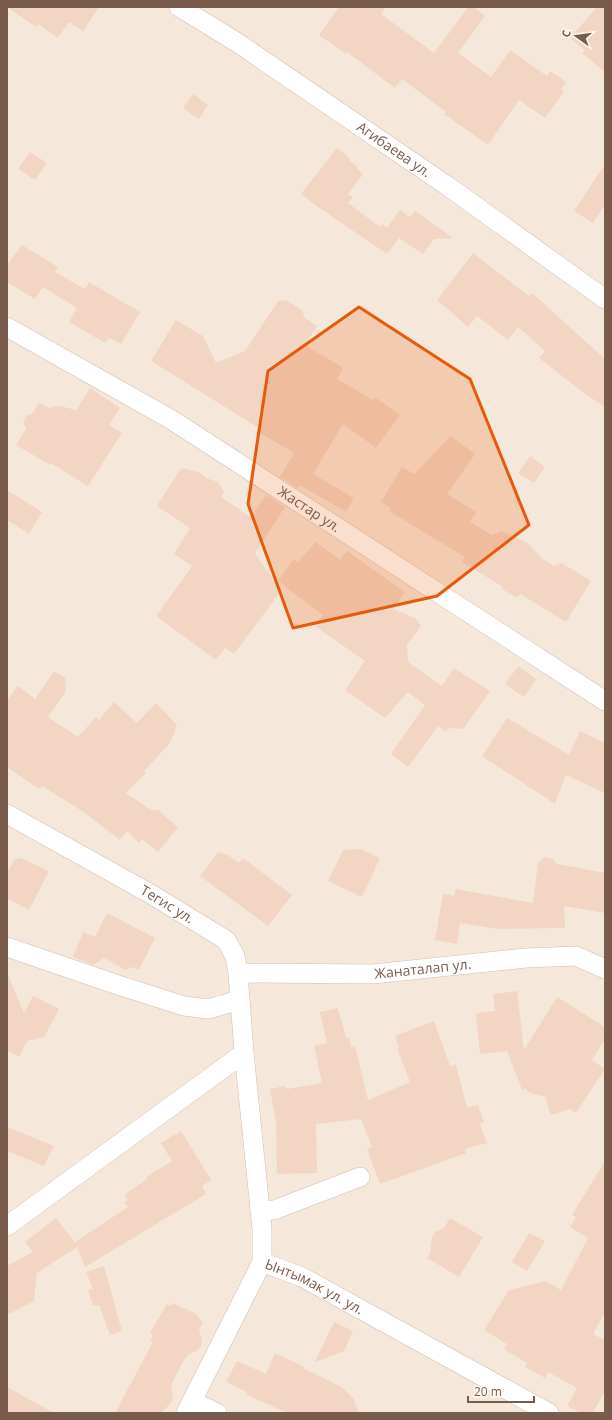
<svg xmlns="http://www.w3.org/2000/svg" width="612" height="1420" font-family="'Open Sans',sans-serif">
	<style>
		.residential { fill: #f5e8da }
		.building { fill: #f3d5c3 }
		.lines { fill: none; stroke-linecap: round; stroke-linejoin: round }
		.street-casing { stroke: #d1beb0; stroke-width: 20 }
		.street { stroke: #fff; stroke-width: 19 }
		.marked { fill: #e8590c; fill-opacity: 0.2; stroke: #e8590c; stroke-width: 3; stroke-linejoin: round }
		.labels { text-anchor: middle; stroke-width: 4; stroke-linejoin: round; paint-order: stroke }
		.street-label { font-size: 14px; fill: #7a5c4d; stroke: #fffaf3 }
	</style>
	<rect width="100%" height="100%" fill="#fdf6ec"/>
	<rect class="residential" x="7" y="7" width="598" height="1406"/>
	<g class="building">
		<polygon points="7,7 99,7 83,31 69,22 58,38 38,24 36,27"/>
		<polygon points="339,7 386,7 381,14 434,53 468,7 474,7 485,16 458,53 491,77 510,50 547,76 550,71 566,82 561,90 564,92 545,118 519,100 488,145 444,114 446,112 402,79 395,88 347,52 346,54 319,35"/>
		<polygon points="597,7 605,7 605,72 582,53 585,50 570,38"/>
		<polygon points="193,94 208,105 199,119 183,108"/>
		<polygon points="337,148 350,158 349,160 357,166 356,168 363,174 348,194 353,197 348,203 380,227 382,224 387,228 400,210 410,217 415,211 453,238 434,239 423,254 399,238 387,254 318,207 301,194"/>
		<polygon points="30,152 47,163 35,180 18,169"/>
		<polygon points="605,164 605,204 593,223 574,211"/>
		<polygon points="22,245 58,267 55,272 85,289 89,282 140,312 121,344 109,338 105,343 69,322 77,308 43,287 35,299 7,282 7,265"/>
		<polygon points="473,253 529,296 532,293 605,359 605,407 585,394 539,358 545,351 518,327 508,340 477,316 468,327 437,300"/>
		<polygon points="286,300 302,310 305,318 317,326 305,345 343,368 337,379 373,400 375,397 400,415 376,448 343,424 313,474 354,498 346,512 300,485 298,488 280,477 294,453 257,431 259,428 151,361 176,320 203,336 216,363 245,351 278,301"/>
		<polygon points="90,388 120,408 109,425 122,433 88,486 51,463 50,465 16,445 26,429 23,423 27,415 32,414 39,403 49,408 54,406 60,406 76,410"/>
		<polygon points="451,436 475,454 447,494 476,512 470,522 492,535 501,531 528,543 541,558 554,566 562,563 591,581 566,622 520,594 517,598 502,589 503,587 462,562 465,557 389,511 391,508 381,502 402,467 414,474"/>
		<polygon points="530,456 545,467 534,483 518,473"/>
		<polygon points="181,468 201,473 206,478 218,482 224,492 221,497 251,517 266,495 285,507 255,553 281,591 234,654 225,648 216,660 156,616 192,566 174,554 190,528 157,506"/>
		<polygon points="7,490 42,512 29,534 7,520"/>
		<polygon points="316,542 340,560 347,551 405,592 393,609 415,618 421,626 407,645 408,662 442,686 454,668 490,691 463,729 448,728 446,732 438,726 408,767 391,754 425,705 408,692 385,718 345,690 365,661 315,626 323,615 278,581 294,559 298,562"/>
		<polygon points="518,666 536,679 524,697 505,684"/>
		<polygon points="54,671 65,678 66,691 48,717 78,737 96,717 99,720 114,702 137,723 156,703 177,725 170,743 144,771 146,773 126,793 151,810 158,810 178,827 158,852 142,839 139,843 127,831 120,840 85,813 42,786 39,789 7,767 7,700 18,686 35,699"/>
		<polygon points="507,718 569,755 580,731 605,743 605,793 566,775 555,804 482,756"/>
		<polygon points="361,849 380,858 362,897 328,881 343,850"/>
		<polygon points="218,852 228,855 239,863 243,858 292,895 268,926 200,876"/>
		<polygon points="544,857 553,859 557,864 605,873 605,913 564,906 565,928 498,929 460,923 457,944 435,940 443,894 454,896 456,889 533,903 538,863"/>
		<polygon points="21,858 49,871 29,910 7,898 7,873 14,860"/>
		<polygon points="107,913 155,938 139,970 132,967 126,970 104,958 93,965 73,957 83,932 95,937"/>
		<polygon points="7,973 24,1013 33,996 59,1009 44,1037 27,1041 19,1057 7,1050"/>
		<polygon points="517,991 524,1050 557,997 605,1027 605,1039 592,1060 605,1069 576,1113 570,1109 551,1115 545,1097 528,1092 527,1089 522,1090 507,1051 480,1054 476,1013 495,1011 493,994"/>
		<polygon points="338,1008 346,1038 349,1038 351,1047 355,1046 368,1100 410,1082 397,1048 399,1048 395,1036 434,1021 450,1066 456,1065 467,1108 478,1105 484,1122 480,1124 487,1143 465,1149 466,1153 380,1184 367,1149 372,1147 361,1119 316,1124 317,1173 277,1174 276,1122 270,1089 285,1086 287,1089 322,1083 314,1046 327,1043 320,1012"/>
		<polygon points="7,1127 54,1146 44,1166 7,1151"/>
		<polygon points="181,1131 211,1180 202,1186 206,1194 85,1267 77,1247 37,1273 34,1301 7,1315 7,1266 33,1252 25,1242 56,1218 76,1244 75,1242 128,1207 124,1202 128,1200 124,1195 147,1179 146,1177 172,1161 161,1143"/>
		<polygon points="605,1161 605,1312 593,1334 605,1340 605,1391 593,1413 581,1413 567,1406 577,1388 548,1372 545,1378 525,1367 527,1363 504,1349 507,1344 484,1330 509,1290 546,1281 561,1290 588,1238 570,1227 576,1217 572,1215"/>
		<polygon points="450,1218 483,1237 459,1277 427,1258 430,1253 432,1237 435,1232 444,1228"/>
		<polygon points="529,1233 545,1241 527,1271 512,1262"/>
		<polygon points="104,1266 122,1331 110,1335 99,1305 93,1306 88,1290 93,1289 86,1272"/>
		<polygon points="172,1303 195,1313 203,1323 199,1329 202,1340 201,1346 197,1351 189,1354 184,1360 171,1385 173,1397 171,1403 161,1413 115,1413 153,1342 150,1340 153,1335 150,1333 167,1304 170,1306"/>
		<polygon points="334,1322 353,1331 344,1351 315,1362"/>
		<polygon points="275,1353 305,1367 303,1368 340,1386 353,1398 359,1413 287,1413 245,1394 247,1392 226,1382 237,1361 266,1374"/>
		<polygon points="7,1387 54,1413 7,1413"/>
	</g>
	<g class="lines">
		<defs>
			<g id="street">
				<path id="s1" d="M179,7L238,43L449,187L605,299"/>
				<path id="s2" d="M7,327L172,420L605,701"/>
				<path id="s3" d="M7,814L149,893L226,940L235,956L238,973L244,1053L262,1229V1262L186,1413"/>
				<polyline points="7,947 115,984 184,1006 208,1009 240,1000"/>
				<path id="s4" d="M238,973L373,974L526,958L576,956L605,969"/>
				<polyline points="260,1211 274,1210 360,1177"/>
				<polyline points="7,1226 244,1053"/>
				<path id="s5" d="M262,1262L302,1277L549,1413"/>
				<polyline points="192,1401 217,1413"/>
			</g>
		</defs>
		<use href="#street" class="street-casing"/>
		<use href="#street" class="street"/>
	</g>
	<path class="marked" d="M359,307L470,379L529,525L437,596L293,628L248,504L268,371Z"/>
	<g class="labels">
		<g class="street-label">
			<text dy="5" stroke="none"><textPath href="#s1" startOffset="258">Агибаева ул.</textPath></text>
			<text dy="5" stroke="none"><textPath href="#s2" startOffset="353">Жастар ул.</textPath></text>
			<text dy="5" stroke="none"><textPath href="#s3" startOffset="184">Тегис ул.</textPath></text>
			<text dy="5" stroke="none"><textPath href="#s4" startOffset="185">Жанаталап ул.</textPath></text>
			<text dy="5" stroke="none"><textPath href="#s5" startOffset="58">Ынтымак ул. ул.</textPath></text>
		</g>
	</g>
	<rect width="612" height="1420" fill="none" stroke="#7a5c4d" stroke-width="16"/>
	<g transform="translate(576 36) rotate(284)" stroke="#fffaf3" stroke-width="3" paint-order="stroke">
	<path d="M0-3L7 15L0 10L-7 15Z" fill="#7a5c4d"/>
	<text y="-6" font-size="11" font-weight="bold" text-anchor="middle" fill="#7a5c4d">С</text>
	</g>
	<path d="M468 1396v6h66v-6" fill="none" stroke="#7a5c4d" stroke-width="2"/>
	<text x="474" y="1396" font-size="12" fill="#7a5c4d" stroke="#fffaf3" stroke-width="3" paint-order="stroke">20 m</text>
</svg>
